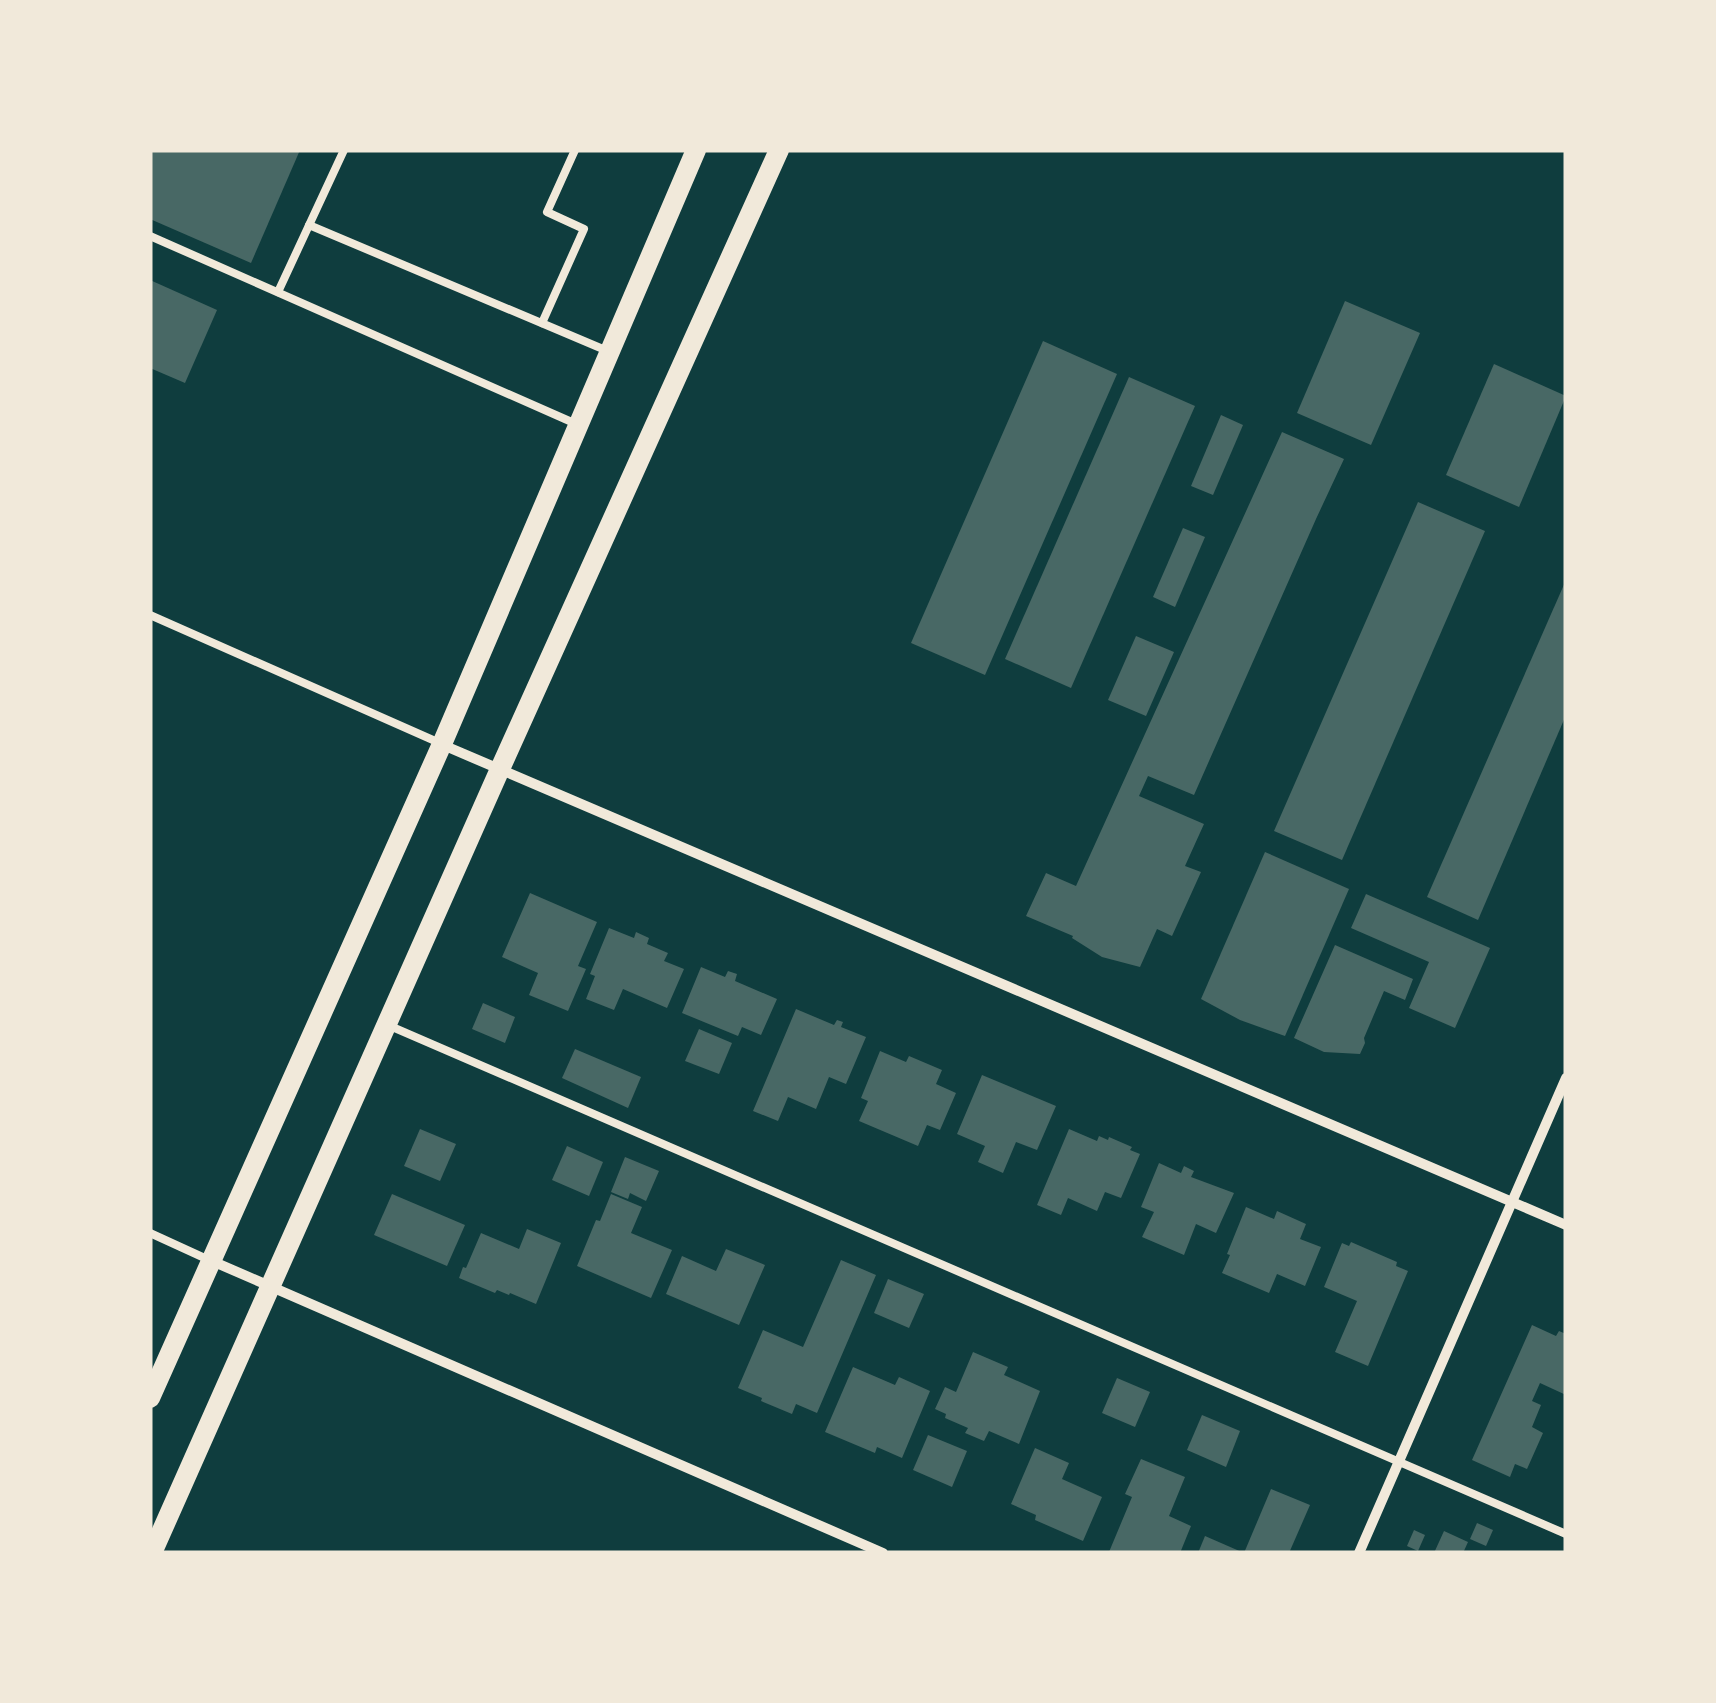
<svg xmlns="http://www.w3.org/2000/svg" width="1716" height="1703" font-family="Lato,sans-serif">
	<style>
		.building { fill: #486865 }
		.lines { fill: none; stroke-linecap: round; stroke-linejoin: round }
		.service { stroke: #f1e9da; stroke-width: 8 }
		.minor { stroke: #f1e9da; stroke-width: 10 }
		.secondary { stroke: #f1e9da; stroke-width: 20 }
	</style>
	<rect width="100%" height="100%" fill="#0f3d3e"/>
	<g class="building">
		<polygon points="150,150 300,150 251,263 150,219"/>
		<polygon points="150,280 217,310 185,383 150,368"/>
		<polygon points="1345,301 1420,333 1371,445 1297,413"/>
		<polygon points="1043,341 1117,374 985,675 911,643"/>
		<polygon points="1494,364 1566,396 1519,507 1446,475"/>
		<polygon points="1129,377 1195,406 1071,688 1005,659"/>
		<polygon points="1221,415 1243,425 1213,495 1191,486"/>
		<polygon points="1282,432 1344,459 1316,519 1194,795 1148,776 1139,796 1204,824 1185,866 1201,872 1172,936 1157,929 1140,967 1102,957 1072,938 1073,936 1026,916 1046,873 1076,886"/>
		<polygon points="1418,502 1485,531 1342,860 1274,831"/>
		<polygon points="1183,528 1205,537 1175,607 1153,597"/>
		<polygon points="1566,580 1566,715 1478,920 1427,897"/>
		<polygon points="1136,636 1174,652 1146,716 1108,700"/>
		<polygon points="1265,852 1349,889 1285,1036 1240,1020 1201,999"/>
		<polygon points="530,893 597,922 578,966 586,969 568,1011 529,995 538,973 502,957"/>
		<polygon points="1366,894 1490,948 1455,1028 1409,1008 1429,962 1351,928"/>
		<polygon points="609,928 634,938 636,932 649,938 647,944 668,953 664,961 684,969 667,1008 623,989 614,1010 586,999 595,976 590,974"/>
		<polygon points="1335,945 1413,979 1405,1000 1384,991 1364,1038 1365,1043 1360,1054 1324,1052 1294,1038"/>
		<polygon points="701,967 725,977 728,971 737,974 735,981 777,999 761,1035 742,1027 738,1036 682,1013"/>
		<polygon points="483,1003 515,1017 505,1043 472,1029"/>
		<polygon points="796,1009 834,1025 837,1020 843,1022 841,1027 866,1037 846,1084 829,1077 816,1109 788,1097 778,1121 753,1111"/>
		<polygon points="699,1029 732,1043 719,1074 685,1061"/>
		<polygon points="575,1049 641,1077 628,1108 562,1078"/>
		<polygon points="880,1051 906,1062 909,1056 942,1070 936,1084 956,1093 940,1130 927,1125 918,1146 859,1121 868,1101 861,1098"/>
		<polygon points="982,1075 1056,1106 1037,1150 1016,1142 1003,1173 978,1162 985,1146 957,1134"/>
		<polygon points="420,1129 456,1144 440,1181 404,1166"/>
		<polygon points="1069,1129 1097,1141 1099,1136 1108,1140 1109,1137 1132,1147 1130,1150 1140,1154 1121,1198 1105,1192 1097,1211 1068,1198 1061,1215 1037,1205"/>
		<polygon points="567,1146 603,1162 589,1196 552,1180"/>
		<polygon points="625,1157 659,1171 646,1201 630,1193 628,1199 611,1192"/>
		<polygon points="1159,1163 1181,1173 1184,1166 1194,1171 1191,1177 1234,1193 1216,1233 1196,1224 1184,1255 1142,1237 1154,1212 1141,1207"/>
		<polygon points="392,1194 465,1225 447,1266 374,1235"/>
		<polygon points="611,1194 642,1207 631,1233 672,1250 651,1298 577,1266 596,1220 600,1221"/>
		<polygon points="1246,1207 1274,1219 1277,1211 1306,1224 1300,1239 1321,1247 1305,1286 1277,1274 1269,1293 1222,1273 1230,1255 1227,1254"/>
		<polygon points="527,1229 561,1243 536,1304 510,1293 509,1295 497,1290 495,1293 459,1278 463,1267 466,1268 481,1233 519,1249"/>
		<polygon points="1351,1242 1397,1262 1396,1266 1408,1271 1368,1366 1335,1352 1357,1301 1324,1287 1342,1243 1349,1246"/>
		<polygon points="726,1249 765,1265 739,1325 666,1294 682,1256 716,1271"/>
		<polygon points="841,1260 876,1275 817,1413 796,1404 792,1414 761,1401 762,1398 738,1388 763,1330 803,1347"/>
		<polygon points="888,1279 924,1294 909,1328 874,1313"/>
		<polygon points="1532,1325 1556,1336 1559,1331 1566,1334 1566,1395 1540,1383 1532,1401 1541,1405 1532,1427 1543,1433 1527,1469 1515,1464 1510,1477 1472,1460"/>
		<polygon points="973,1352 1008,1367 1004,1375 1040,1391 1019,1444 989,1431 984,1441 965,1433 968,1428 945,1418 946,1414 935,1409 945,1387 956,1392"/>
		<polygon points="853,1367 895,1385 899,1377 930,1391 902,1458 877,1447 875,1453 825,1432"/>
		<polygon points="1117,1378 1150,1392 1135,1427 1102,1413"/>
		<polygon points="1202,1415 1240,1431 1226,1467 1187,1450"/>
		<polygon points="928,1435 967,1451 952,1487 913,1470"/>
		<polygon points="1035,1448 1069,1463 1062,1479 1102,1497 1083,1541 1035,1520 1036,1515 1011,1504"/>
		<polygon points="1141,1459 1185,1477 1169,1516 1191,1526 1180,1553 1109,1552 1132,1497 1125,1494"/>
		<polygon points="1271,1489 1310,1505 1289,1553 1244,1553"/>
		<polygon points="1477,1523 1493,1530 1486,1546 1470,1539"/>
		<polygon points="1414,1530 1425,1535 1418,1551 1407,1546"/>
		<polygon points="1444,1531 1468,1542 1463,1553 1434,1553"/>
		<polygon points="1205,1536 1244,1553 1198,1553"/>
	</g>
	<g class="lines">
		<g class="service">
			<polyline points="309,225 610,352"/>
			<polyline points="150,236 574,423"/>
			<polyline points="278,292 344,150"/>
			<polyline points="542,323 584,229 547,212 575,150"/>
			<polyline points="150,615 442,744"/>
			<polyline points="390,1026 1566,1534"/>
			<polyline points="150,1233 209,1260"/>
		</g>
		<g class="minor">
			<polyline points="443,745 1566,1225"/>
			<polyline points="212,1261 883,1553"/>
			<polyline points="1359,1553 1566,1078"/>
		</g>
		<g class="secondary">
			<polyline points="150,1398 442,744 696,150"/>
			<polyline points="152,1553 500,769 779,150"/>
		</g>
	</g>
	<rect width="1716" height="1703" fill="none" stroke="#f1e9da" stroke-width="305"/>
</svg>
